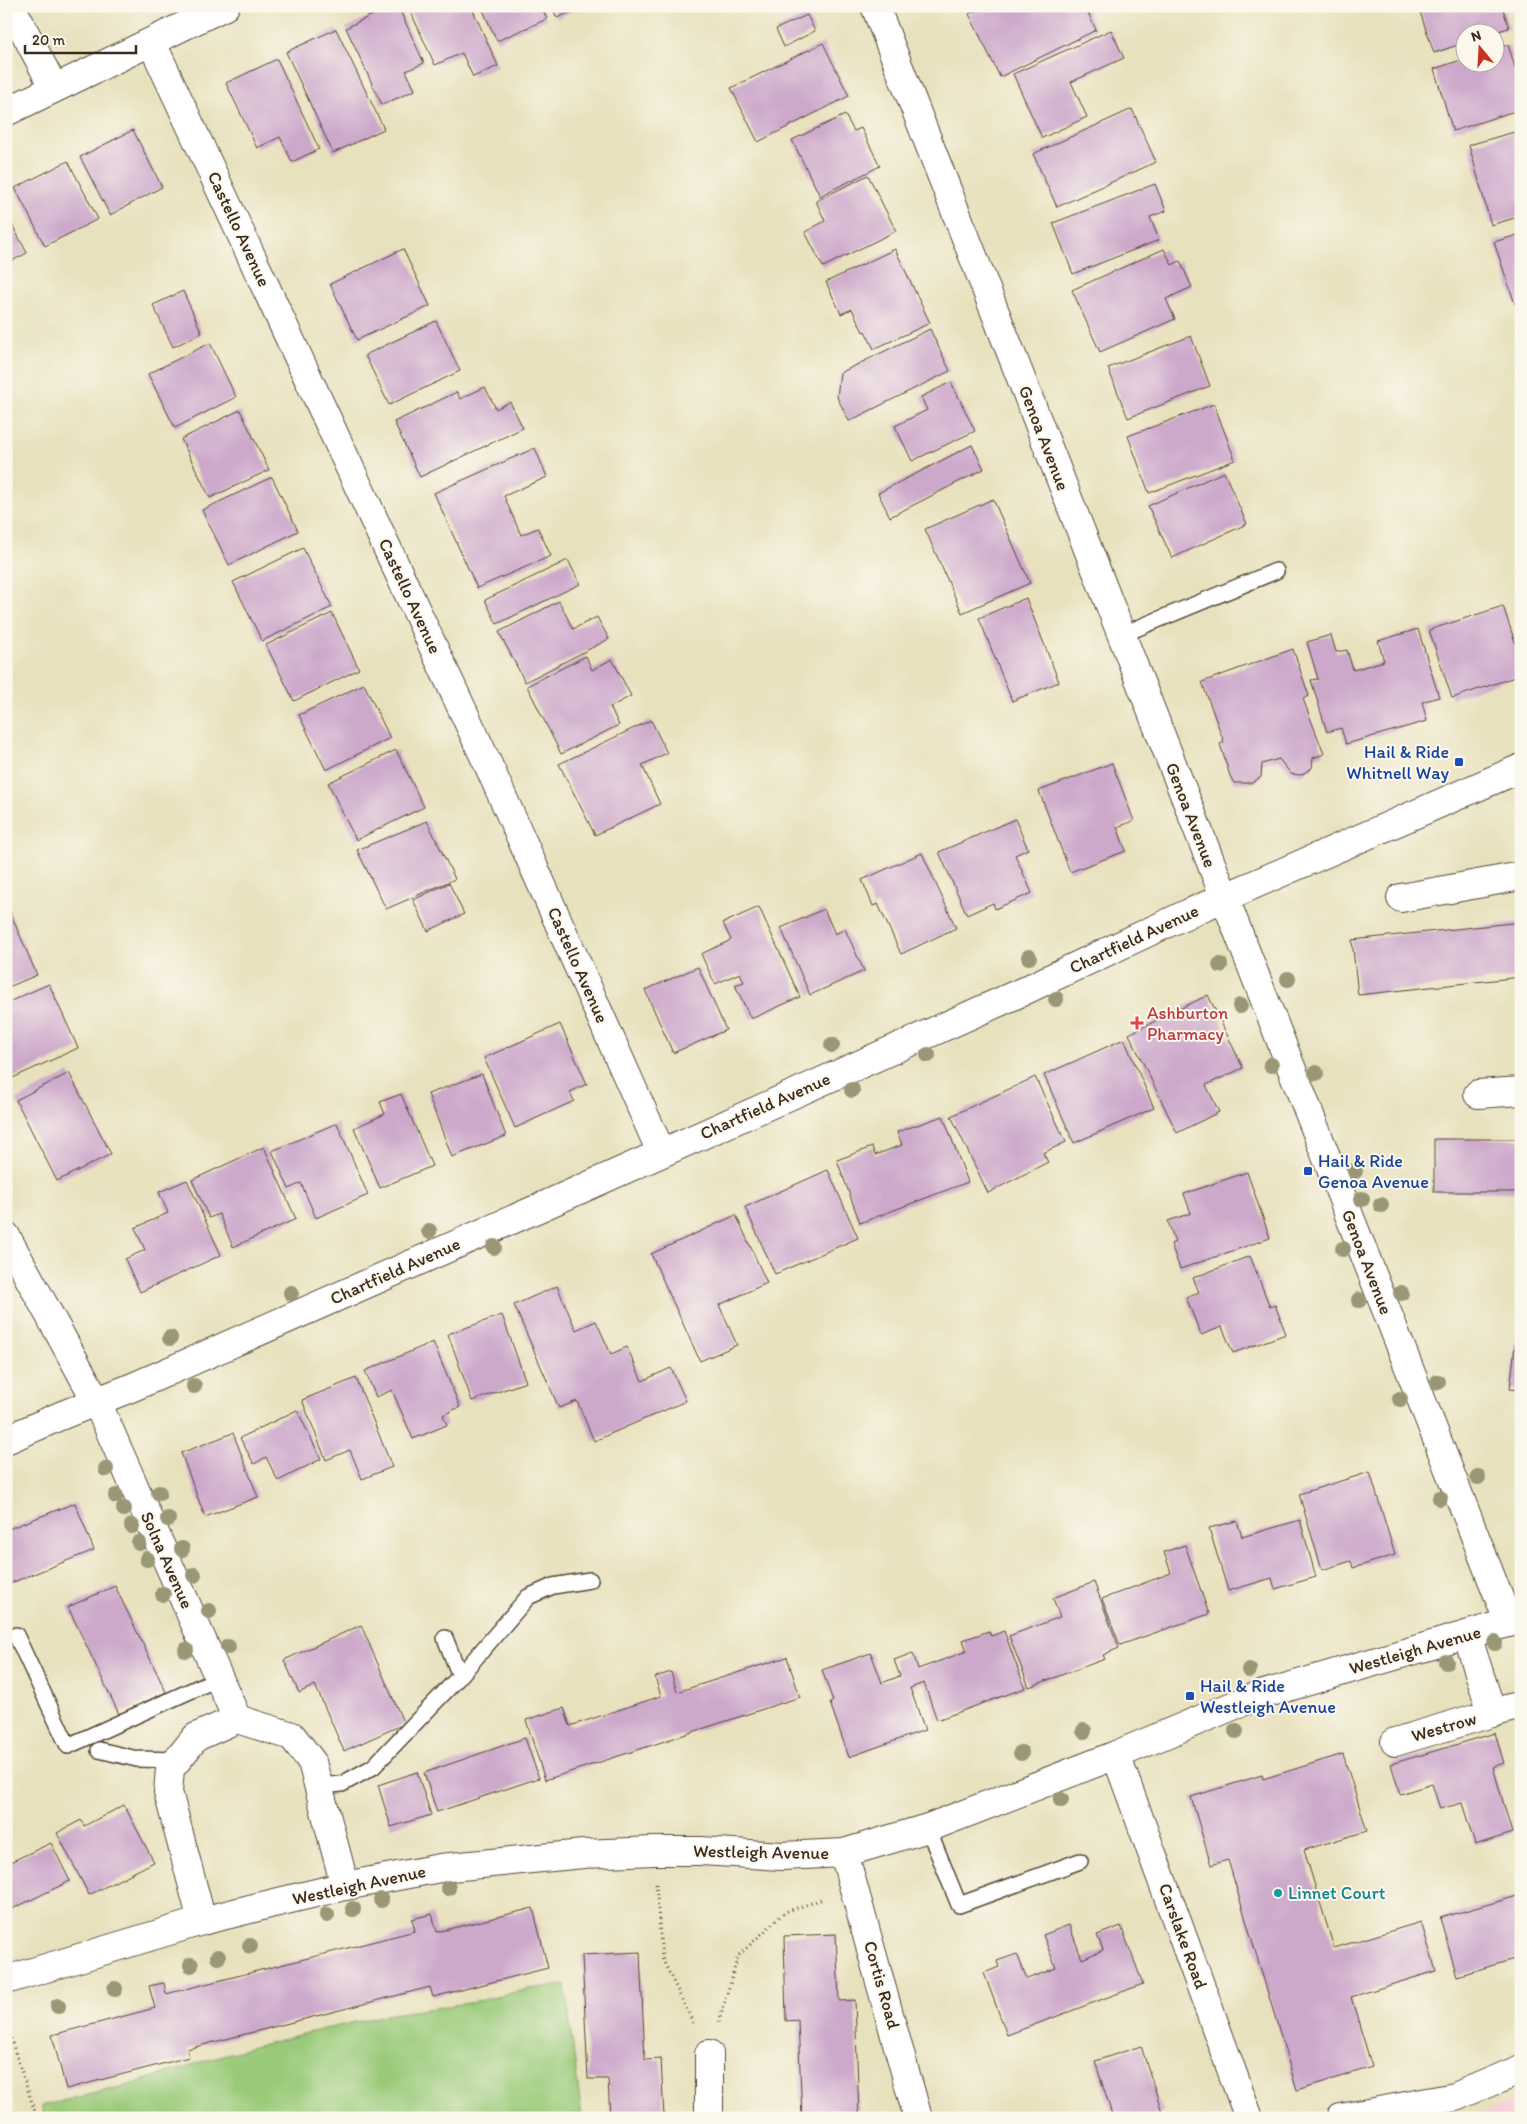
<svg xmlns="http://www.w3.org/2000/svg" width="1527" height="2124" font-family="Itim,sans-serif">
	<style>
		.built { fill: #f5cfd9 }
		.green { fill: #9aca79; stroke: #6a7a4c }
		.building { fill: #cca8cb }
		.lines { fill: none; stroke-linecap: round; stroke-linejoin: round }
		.lane-casing { stroke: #554536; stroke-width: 18 }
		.street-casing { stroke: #554536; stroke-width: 30 }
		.path { stroke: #554536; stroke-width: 3; stroke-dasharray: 1 4; stroke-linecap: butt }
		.lane { stroke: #fff; stroke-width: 15 }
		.street { stroke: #fff; stroke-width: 28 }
		.tree { fill: #999775 }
		.transit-dot { fill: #1a4fb4; stroke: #fbf7ec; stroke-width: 2 }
		.health-dot { fill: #e0444e; stroke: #fbf7ec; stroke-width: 2 }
		.culture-dot { fill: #0f9aa8; stroke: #fbf7ec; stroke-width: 2 }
		.labels { text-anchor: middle; stroke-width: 4; stroke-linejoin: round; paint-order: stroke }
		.street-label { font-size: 18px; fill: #3b2a1e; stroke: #fbf7ec }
		.transit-label { font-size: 18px; fill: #164399; stroke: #fbf7ec; text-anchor: start }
		.health-label { font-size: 18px; fill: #be3a42; stroke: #fbf7ec; text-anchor: start }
		.culture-label { font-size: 18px; fill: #0d838f; stroke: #fbf7ec; text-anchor: start }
	</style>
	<rect width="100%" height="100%" fill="#fbf7ec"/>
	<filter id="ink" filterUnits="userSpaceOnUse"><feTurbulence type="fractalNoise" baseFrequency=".02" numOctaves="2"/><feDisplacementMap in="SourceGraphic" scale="10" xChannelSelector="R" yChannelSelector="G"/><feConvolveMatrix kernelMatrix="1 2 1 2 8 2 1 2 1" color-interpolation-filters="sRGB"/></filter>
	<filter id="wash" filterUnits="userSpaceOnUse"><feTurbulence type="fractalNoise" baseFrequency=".0096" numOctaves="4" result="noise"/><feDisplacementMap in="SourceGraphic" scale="20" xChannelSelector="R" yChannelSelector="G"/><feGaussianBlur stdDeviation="1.12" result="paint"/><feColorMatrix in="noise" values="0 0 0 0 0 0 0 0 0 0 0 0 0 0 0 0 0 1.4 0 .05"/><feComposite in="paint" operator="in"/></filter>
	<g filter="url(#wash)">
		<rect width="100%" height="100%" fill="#e8e1be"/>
		<polygon class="built" points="1521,2098 1521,2118 1472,2118"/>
		<polygon class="green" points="565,1985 582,2118 45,2118 41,2106 129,2085 223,2055 307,2033 386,2015 475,2002 528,1989"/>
		<g id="blocks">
			<g class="building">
				<polygon points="390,6 398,6 424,63 406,71 415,90 382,105 346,28"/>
				<polygon points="408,6 471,6 498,66 473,77 462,53 435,65"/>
				<polygon points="481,6 541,6 547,19 497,41"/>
				<polygon points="552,6 585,6 557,18"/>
				<polygon points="985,6 1085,6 1096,30 1000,77 969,14"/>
				<polygon points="1418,6 1502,6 1509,28 1495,32 1464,32 1464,43 1434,53"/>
				<polygon points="807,15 815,31 784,47 776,29"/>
				<polygon points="336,29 384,129 333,153 286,52"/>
				<polygon points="1111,30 1124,58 1071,82 1087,117 1042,138 1013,74"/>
				<polygon points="823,43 849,96 758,142 731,88"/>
				<polygon points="1508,45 1521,85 1521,109 1453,131 1434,69 1464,59 1464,62 1494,62 1494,49"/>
				<polygon points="277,59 319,149 292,162 280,137 257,148 226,83"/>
				<polygon points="1132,109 1156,162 1057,207 1033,154"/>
				<polygon points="845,115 854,131 861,128 880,166 820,196 792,140"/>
				<polygon points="133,130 162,187 110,215 80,157"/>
				<polygon points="1521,130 1521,216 1491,225 1469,145"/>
				<polygon points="68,161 98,219 45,246 15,188"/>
				<polygon points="868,175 896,231 823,267 805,232 825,221 816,201"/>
				<polygon points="1155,184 1166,211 1150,217 1159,240 1073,274 1053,223"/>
				<polygon points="6,213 27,253 6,264"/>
				<polygon points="1521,234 1521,302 1515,304 1494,242"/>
				<polygon points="403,249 430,306 357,340 330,284"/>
				<polygon points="895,249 930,323 874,349 865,331 863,332 852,309 841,314 826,282"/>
				<polygon points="1164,249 1172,265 1180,261 1192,287 1166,299 1175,319 1100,352 1072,290"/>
				<polygon points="183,291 202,333 173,347 153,305"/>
				<polygon points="436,321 460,371 389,405 365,355"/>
				<polygon points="930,329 950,371 849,421 837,397 840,373"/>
				<polygon points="1191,336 1210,386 1128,418 1108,368"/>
				<polygon points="210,343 236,397 175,428 148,374"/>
				<polygon points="951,382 975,431 912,461 895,426 927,410 921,397"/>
				<polygon points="485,387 496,409 510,402 523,428 420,477 394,422 457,392 460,399"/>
				<polygon points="1214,404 1235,460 1149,493 1128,436"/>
				<polygon points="240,410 269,470 210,498 181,439"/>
				<polygon points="972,445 984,469 890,517 878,493"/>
				<polygon points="535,448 547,477 504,496 521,535 538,528 551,556 477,588 434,493"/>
				<polygon points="1224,472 1247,524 1172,558 1148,506"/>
				<polygon points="272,477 298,531 229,565 202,510"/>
				<polygon points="993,499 1030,583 962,613 925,529"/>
				<polygon points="303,548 332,607 262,641 233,582"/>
				<polygon points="568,560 580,584 497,624 485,600"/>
				<polygon points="1026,598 1059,682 1012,701 979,618"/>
				<polygon points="559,601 573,629 597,617 609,639 525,682 499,632"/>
				<polygon points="1503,606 1521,660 1521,675 1452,698 1429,630"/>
				<polygon points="332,613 359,669 294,701 266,645"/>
				<polygon points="1418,629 1439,697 1422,702 1427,721 1346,744 1341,728 1327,732 1311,680 1318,679 1307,642 1331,635 1336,652 1347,650 1353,670 1384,661 1378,641"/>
				<polygon points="1293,649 1309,696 1303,699 1324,754 1313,758 1312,768 1301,775 1291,774 1279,759 1262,764 1261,777 1252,783 1234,783 1230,776 1220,744 1224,742 1202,682"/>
				<polygon points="586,656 592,670 612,659 631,696 610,707 619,725 561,754 527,686"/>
				<polygon points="364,684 390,738 326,770 299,715"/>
				<polygon points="651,720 667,753 642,765 660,804 595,835 559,764"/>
				<polygon points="396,750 424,807 356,840 328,783"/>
				<polygon points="1112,763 1134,821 1117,827 1126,851 1070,872 1039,791"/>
				<polygon points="1015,819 1028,849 1015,855 1032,893 995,909 993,903 967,915 939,852"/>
				<polygon points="427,821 455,879 386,909 357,850"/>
				<polygon points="922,853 956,928 901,954 878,904 873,906 862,880"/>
				<polygon points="449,883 464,914 428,931 413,900"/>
				<polygon points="6,902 11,914 6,916"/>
				<polygon points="759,907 800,997 751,1019 735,985 744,982 740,973 715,984 701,954 731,940 723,923"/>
				<polygon points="824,909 835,934 845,929 864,971 810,995 781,928"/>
				<polygon points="12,917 37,975 6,988 6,920"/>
				<polygon points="1521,922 1521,977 1358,995 1352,940"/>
				<polygon points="698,967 726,1030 673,1053 645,990"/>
				<polygon points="49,984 78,1048 6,1081 6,1003"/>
				<polygon points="1208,995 1243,1068 1206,1085 1219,1112 1177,1133 1129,1034"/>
				<polygon points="560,1024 587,1084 570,1092 574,1101 515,1128 484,1058"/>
				<polygon points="1124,1039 1154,1108 1074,1143 1044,1075"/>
				<polygon points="69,1073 111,1154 57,1181 16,1100"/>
				<polygon points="482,1074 506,1136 452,1157 428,1094"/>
				<polygon points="1035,1077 1066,1142 1043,1153 1048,1162 988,1193 951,1116"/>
				<polygon points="401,1094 432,1166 380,1188 354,1128 385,1114 380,1102"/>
				<polygon points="943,1116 968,1182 860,1223 837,1160 872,1147 875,1155 902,1145 897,1132"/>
				<polygon points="337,1123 368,1195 316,1218 301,1183 289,1189 272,1151"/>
				<rect x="1434" y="1139" width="87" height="53"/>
				<polygon points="264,1147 296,1219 233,1247 219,1214 209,1218 192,1180"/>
				<polygon points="828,1170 858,1238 775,1274 745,1207"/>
				<polygon points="1247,1172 1270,1238 1180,1269 1171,1244 1175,1242 1168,1221 1191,1213 1184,1194"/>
				<polygon points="187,1180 221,1255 140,1292 125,1259 145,1250 135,1228 168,1213 159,1192"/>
				<polygon points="736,1215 767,1283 719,1305 737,1345 700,1361 651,1254"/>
				<polygon points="1250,1256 1270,1307 1275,1305 1286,1334 1233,1353 1222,1327 1201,1335 1186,1297 1199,1292 1193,1278"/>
				<polygon points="557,1286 576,1330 596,1321 611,1354 627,1347 642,1381 671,1368 686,1401 594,1441 577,1401 559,1408 514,1305"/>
				<polygon points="502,1315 526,1382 472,1401 448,1334"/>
				<polygon points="1516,1338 1521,1339 1521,1390 1510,1389"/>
				<polygon points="433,1342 460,1407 443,1415 447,1425 413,1439 392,1390 376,1397 365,1371"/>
				<polygon points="356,1378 392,1467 362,1479 350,1450 326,1460 302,1400"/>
				<polygon points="297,1410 321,1459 278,1481 266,1457 254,1464 240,1438"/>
				<polygon points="233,1433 258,1497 205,1517 181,1453"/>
				<polygon points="1370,1472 1395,1555 1353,1568 1351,1561 1322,1570 1299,1494"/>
				<polygon points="75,1503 94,1550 6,1585 6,1530"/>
				<polygon points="1300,1520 1316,1577 1275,1589 1272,1578 1228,1591 1209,1528 1237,1521 1242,1537"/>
				<polygon points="1185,1545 1209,1614 1120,1645 1102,1599 1171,1573 1164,1552"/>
				<polygon points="1094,1582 1119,1648 1103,1655 1105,1659 1029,1687 1009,1636 1060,1617 1053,1598"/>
				<polygon points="115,1586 166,1692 119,1714 68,1607"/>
				<polygon points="361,1625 404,1724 344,1751 315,1685 299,1693 284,1660"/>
				<polygon points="989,1631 991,1636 1004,1631 1025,1688 937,1720 924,1683 910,1688 925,1730 849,1757 830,1703 833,1701 822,1670 871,1653 882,1683 900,1676 894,1660 913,1653 918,1669 967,1651 963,1640"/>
				<polygon points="787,1657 800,1697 545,1780 526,1720 564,1708 570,1726 661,1696 655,1677 671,1672 677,1692"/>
				<polygon points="1495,1733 1504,1763 1493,1767 1512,1833 1475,1845 1462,1803 1440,1809 1432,1784 1400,1794 1391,1764"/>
				<polygon points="525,1738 539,1778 437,1812 424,1773"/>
				<polygon points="1343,1754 1367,1831 1304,1850 1334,1948 1421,1922 1436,1971 1351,1997 1372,2067 1297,2090 1228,1860 1211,1865 1191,1797 1262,1775 1263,1779"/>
				<polygon points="417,1772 431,1815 391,1827 378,1785"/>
				<polygon points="124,1805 154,1862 89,1895 57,1833 81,1820 84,1826"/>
				<polygon points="51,1843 70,1881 6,1912 6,1864"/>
				<polygon points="1521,1895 1521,1957 1457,1976 1440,1918"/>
				<polygon points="533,1908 548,1968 433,1997 430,1987 187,2049 189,2057 66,2089 52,2035 155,2008 149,1986 164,1983 166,1994 415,1931 412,1919 432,1914 437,1932"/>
				<polygon points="1069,1925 1082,1959 1103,1950 1097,1935 1121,1926 1143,1984 1007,2035 984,1973 999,1967 997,1961 1017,1954 1027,1979 1056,1968 1043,1935"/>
				<polygon points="836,1934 839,2001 855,2000 859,2118 802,2118 798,2020 786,2021 784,1936"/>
				<polygon points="640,1952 645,2060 661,2059 664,2118 610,2118 608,2079 588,2079 582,1955"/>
				<polygon points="1141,2046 1162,2112 1144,2118 1113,2118 1095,2061"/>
			</g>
		</g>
	</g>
	<g filter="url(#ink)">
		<use href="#blocks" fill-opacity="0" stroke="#554536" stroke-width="1"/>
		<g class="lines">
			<defs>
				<g id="lane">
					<polyline points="1121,635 1276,571"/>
					<polyline points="16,1635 68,1746 219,1678"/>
					<polyline points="445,1638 460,1676"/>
					<polyline points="99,1750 137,1759 177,1760"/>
					<polyline points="318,1786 342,1784 373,1767 460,1676 528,1597 553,1586 590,1580"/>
					<polyline points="928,1828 959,1905 1080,1861"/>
				</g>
				<g id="street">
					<polyline points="11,6 54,88"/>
					<polyline points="875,6 1509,1623"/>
					<polyline points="152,43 491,771 661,1152"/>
					<polyline points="6,112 225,6"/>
					<polyline points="1401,898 1521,876"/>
					<polyline points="1478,1094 1521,1091"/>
					<polyline points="6,1236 97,1402 237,1719"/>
					<polyline points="6,1440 60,1416 133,1387 532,1211 1015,995 1189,913 1521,768"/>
					<polyline points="1492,1713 1521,1705"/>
					<polyline points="1395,1742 1492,1713 1467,1635"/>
					<polyline points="1116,1755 1249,2118"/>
					<polyline points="844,1853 918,2118"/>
					<polyline points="202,1921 168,1792 170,1769 196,1737 237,1719 292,1736 312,1762 345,1886"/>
					<polyline points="6,1980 202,1921 270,1904 345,1886 440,1868 583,1854 654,1851 701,1851 782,1856 844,1853 928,1828 1116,1755 1254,1697 1521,1619"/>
					<polyline points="709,2054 709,2118"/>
					<polyline points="1341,2118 1455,2097 1521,2069"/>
				</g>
			</defs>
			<use href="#lane" class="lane-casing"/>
			<use href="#street" class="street-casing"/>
			<g class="path">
				<polyline points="656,1884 662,1958 694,2025"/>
				<polyline points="719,2022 738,1956 785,1912 823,1899"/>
				<polyline points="6,2024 37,2118"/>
			</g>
			<use href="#lane" class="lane"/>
			<use href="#street" class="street"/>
		</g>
		<g class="tree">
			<circle cx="1029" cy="957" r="8"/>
			<circle cx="1220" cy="965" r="8"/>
			<circle cx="1288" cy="979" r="8"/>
			<circle cx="1056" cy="999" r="8"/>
			<circle cx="1240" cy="1006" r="8"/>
			<circle cx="832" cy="1045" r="8"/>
			<circle cx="928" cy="1055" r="8"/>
			<circle cx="1271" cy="1065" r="8"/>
			<circle cx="1316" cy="1073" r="8"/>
			<circle cx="852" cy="1090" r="8"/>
			<circle cx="1355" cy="1171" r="8"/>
			<circle cx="1362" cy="1199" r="8"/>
			<circle cx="1381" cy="1205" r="8"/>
			<circle cx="429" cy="1231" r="8"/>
			<circle cx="494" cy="1247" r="8"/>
			<circle cx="1343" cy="1249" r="8"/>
			<circle cx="291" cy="1293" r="8"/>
			<circle cx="1401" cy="1293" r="8"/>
			<circle cx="1359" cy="1300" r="8"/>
			<circle cx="170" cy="1338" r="8"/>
			<circle cx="1438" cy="1382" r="8"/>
			<circle cx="194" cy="1386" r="8"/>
			<circle cx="1400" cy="1399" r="8"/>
			<circle cx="106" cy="1469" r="8"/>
			<circle cx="1478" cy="1477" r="8"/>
			<circle cx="159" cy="1493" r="8"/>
			<circle cx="116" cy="1496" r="8"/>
			<circle cx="1440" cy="1498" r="8"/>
			<circle cx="124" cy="1509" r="8"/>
			<circle cx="168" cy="1519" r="8"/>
			<circle cx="132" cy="1526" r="8"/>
			<circle cx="139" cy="1543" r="8"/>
			<circle cx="182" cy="1549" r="8"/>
			<circle cx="147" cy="1559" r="8"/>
			<circle cx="194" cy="1575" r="8"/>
			<circle cx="163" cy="1594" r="8"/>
			<circle cx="209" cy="1611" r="8"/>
			<circle cx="1495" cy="1643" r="8"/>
			<circle cx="228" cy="1647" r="8"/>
			<circle cx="186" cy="1650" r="8"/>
			<circle cx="1446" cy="1662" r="8"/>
			<circle cx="1249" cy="1670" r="8"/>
			<circle cx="1084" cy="1731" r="8"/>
			<circle cx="1236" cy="1731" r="8"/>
			<circle cx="1021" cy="1753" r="8"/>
			<circle cx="1061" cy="1800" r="8"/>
			<circle cx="448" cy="1888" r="8"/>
			<circle cx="381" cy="1900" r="8"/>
			<circle cx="353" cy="1909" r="8"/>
			<circle cx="327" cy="1915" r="8"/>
			<circle cx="250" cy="1946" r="8"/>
			<circle cx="218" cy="1957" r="8"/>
			<circle cx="191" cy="1965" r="8"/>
			<circle cx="115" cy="1989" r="8"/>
			<circle cx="58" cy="2006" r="8"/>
		</g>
	</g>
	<g class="transit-dot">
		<rect x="1454" y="757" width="10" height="10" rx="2.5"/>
		<rect x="1303" y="1166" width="10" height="10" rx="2.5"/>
		<rect x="1185" y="1691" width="10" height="10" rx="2.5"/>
	</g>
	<path class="health-dot" d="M1134.5 1015.5h5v5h5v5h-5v5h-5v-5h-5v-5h5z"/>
	<circle class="culture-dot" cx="1278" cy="1893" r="5"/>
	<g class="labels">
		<g class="street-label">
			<text transform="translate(239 229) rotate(65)" y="6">Castello Avenue</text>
			<text transform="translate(1044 438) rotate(69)" y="6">Genoa Avenue</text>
			<text transform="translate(410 596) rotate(65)" y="6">Castello Avenue</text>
			<text transform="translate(1191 815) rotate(69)" y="6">Genoa Avenue</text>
			<text transform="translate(1134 939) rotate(-25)" y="6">Chartfield Avenue</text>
			<text transform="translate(578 965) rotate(66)" y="6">Castello Avenue</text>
			<text transform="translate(765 1106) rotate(-24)" y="6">Chartfield Avenue</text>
			<text transform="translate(1367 1262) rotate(69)" y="6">Genoa Avenue</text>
			<text transform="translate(395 1271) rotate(-24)" y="6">Chartfield Avenue</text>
			<text transform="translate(167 1560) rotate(66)" y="6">Solna Avenue</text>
			<text transform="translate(1415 1650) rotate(-16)" y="6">Westleigh Avenue</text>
			<text transform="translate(1444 1727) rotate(-16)" y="6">Westrow</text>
			<text transform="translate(761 1852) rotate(1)" y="6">Westleigh Avenue</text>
			<text transform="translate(359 1885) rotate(-12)" y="6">Westleigh Avenue</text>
			<text transform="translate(1183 1936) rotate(70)" y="6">Carslake Road</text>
			<text transform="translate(882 1985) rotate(74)" y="6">Cortis Road</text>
		</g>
		<g class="transit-label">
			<text x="1449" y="758" text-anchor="end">Hail &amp; Ride<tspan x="1449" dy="21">Whitnell Way</tspan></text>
			<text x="1318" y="1167">Hail &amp; Ride<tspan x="1318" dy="21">Genoa Avenue</tspan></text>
			<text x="1200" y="1692">Hail &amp; Ride<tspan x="1200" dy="21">Westleigh Avenue</tspan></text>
		</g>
		<g class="health-label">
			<text x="1147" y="1019">Ashburton<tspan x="1147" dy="21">Pharmacy</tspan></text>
		</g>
		<g class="culture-label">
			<text x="1288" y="1899">Linnet Court</text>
		</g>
	</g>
	<rect width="1527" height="2124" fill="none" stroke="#fbf7ec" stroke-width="25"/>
	<g transform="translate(1480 48) rotate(342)"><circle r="24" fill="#fbf7ec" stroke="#aea59a"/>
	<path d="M0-4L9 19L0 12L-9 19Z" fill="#c8321e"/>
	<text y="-8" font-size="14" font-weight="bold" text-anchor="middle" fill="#3b2a1e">N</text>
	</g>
	<path d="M25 45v8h111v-8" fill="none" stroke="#3b2a1e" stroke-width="2.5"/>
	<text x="32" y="45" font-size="15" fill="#3b2a1e" stroke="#fbf7ec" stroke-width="4" paint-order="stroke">20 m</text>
</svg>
